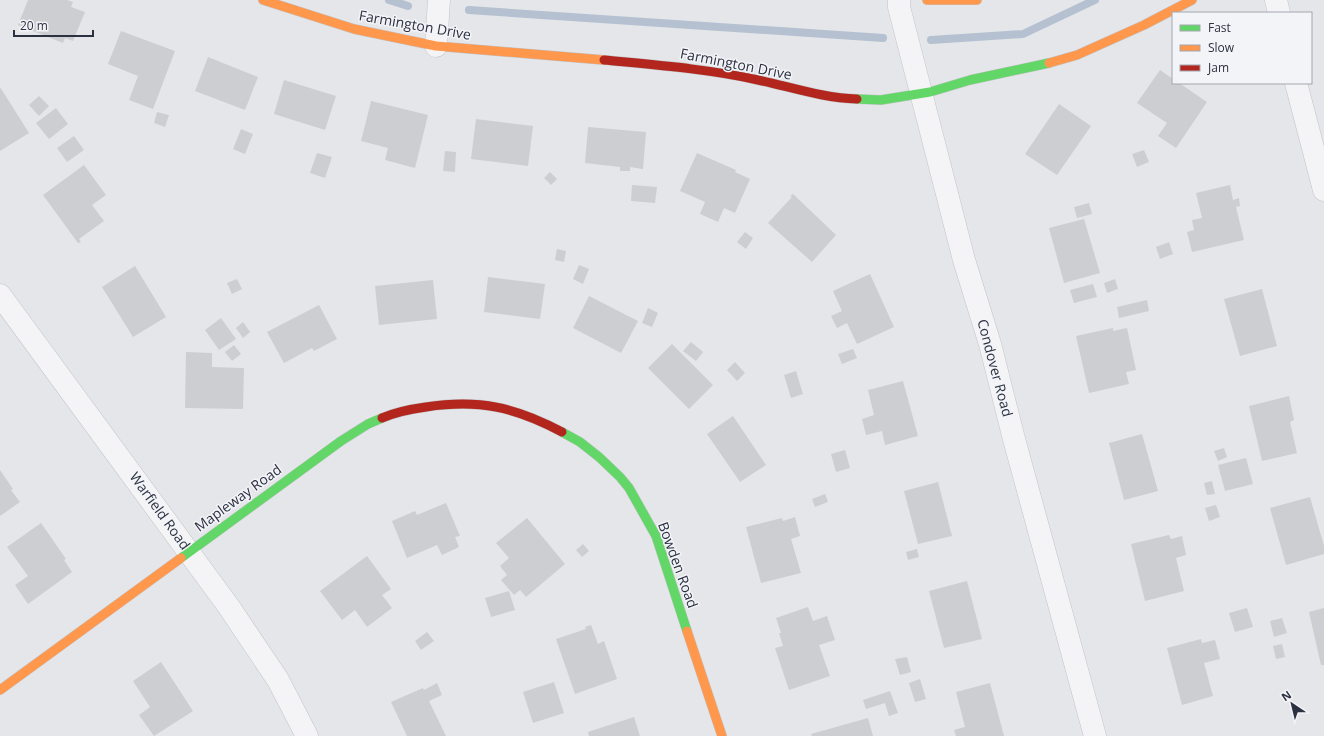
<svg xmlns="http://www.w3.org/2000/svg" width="1324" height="736" font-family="'Open Sans',sans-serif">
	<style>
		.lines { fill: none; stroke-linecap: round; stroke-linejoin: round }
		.stream { stroke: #b5c0d1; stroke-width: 8 }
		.building { fill: #cdced1 }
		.street-casing { stroke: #c2c4c7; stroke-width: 23 }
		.fast-casing { stroke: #c2c4c7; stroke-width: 10 }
		.slow-casing { stroke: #c2c4c7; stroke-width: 10 }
		.jam-casing { stroke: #c2c4c7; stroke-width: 10 }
		.street { stroke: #f4f4f6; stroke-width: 22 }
		.fast { stroke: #63d668; stroke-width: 9 }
		.slow { stroke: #ff974d; stroke-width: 9 }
		.jam { stroke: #b3261e; stroke-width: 9 }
		.labels { text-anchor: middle; stroke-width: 3; stroke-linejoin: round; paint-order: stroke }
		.street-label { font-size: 14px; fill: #2c3141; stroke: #f3f4f8 }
	</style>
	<rect width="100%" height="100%" fill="#e4e6e9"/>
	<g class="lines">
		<g class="stream">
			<polyline points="389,0 408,6"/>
			<polyline points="469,10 883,38"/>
			<polyline points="931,40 1023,34 1095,0"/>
		</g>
	</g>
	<g class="building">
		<polygon points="28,0 67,0 73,2 71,7 85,12 73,41 65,38 63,43 18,25"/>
		<polygon points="121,31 175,51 153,109 129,100 138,76 108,64"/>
		<polygon points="208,57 258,77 245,110 195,91"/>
		<polygon points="1160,70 1173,79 1173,83 1179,83 1207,102 1176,148 1158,136 1167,123 1137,103"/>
		<polygon points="284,80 336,96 325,130 274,114"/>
		<polygon points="0,87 29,133 0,151"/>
		<polygon points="39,96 49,106 39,116 29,105"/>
		<polygon points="371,101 428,115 415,168 385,160 388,148 361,141"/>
		<polygon points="1059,104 1091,126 1057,175 1025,154"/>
		<polygon points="56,108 68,124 49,139 36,123"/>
		<polygon points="157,112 169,115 165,127 154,123"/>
		<polygon points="476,119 533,126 528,166 471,159"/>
		<polygon points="588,127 646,132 643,169 630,167 630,171 620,171 620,167 585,163"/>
		<polygon points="241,129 253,134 245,154 233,149"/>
		<polygon points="74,136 84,150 67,162 57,148"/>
		<polygon points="1144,150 1149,162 1137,167 1132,154"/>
		<polygon points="445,151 456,152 455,172 443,171"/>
		<polygon points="317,153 332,157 325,178 310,173"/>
		<polygon points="697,153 736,170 735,172 750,179 735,213 724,208 718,222 700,214 705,202 680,191"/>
		<polygon points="84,165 106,195 92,205 104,221 79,239 81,242 78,243 43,195"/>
		<polygon points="550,172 557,179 551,185 544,178"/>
		<polygon points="632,185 657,187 655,203 631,201"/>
		<polygon points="1230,185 1233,200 1239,198 1240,206 1236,207 1244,240 1192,252 1187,232 1194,230 1192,220 1202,218 1196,193"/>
		<polygon points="793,194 836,235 812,262 768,223 792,197 790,196"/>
		<polygon points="1089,203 1092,214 1077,218 1074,207"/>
		<polygon points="1084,219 1100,273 1064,283 1049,228"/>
		<polygon points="745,232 753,238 746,249 737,242"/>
		<polygon points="1169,242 1173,254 1160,259 1156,247"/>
		<polygon points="557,249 566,251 564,262 555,260"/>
		<polygon points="579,265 589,269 583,284 573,279"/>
		<polygon points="135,266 166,317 133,337 102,287"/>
		<polygon points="870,274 894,327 857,344 847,323 837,328 831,316 842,311 833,291"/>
		<polygon points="488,277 545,284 540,319 484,312"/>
		<polygon points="237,279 242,289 232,294 227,283"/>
		<polygon points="1115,279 1118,289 1107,293 1104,283"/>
		<polygon points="433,280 437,319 379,325 375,286"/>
		<polygon points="1093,284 1097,297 1074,303 1070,290"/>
		<polygon points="1262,289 1277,346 1240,356 1224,299"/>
		<polygon points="589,296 638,321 621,353 573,328"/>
		<polygon points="1147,300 1149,311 1119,318 1117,307"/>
		<polygon points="319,305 337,339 314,351 312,348 284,363 267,332"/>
		<polygon points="648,308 658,313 652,327 642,323"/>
		<polygon points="221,318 236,339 219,350 205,330"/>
		<polygon points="243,322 250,332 243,338 236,328"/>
		<polygon points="1113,328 1113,331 1127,328 1136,370 1126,372 1129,384 1089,393 1076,336"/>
		<polygon points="691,342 703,352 696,361 683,351"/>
		<polygon points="672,344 713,385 689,409 648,368"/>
		<polygon points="234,345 241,354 232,361 225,352"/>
		<polygon points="853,349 857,358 842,364 838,354"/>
		<polygon points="186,352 212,353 212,367 244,368 243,409 185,408"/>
		<polygon points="735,362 745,373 737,381 727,370"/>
		<polygon points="796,371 803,394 791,398 784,375"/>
		<polygon points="903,381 918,436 885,445 882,431 866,435 862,419 874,415 868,390"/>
		<polygon points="1289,396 1294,420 1290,422 1297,453 1262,461 1249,406"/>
		<polygon points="733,416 766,465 740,482 707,434"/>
		<polygon points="1142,434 1158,491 1124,500 1109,443"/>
		<polygon points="1224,448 1227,457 1218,461 1214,451"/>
		<polygon points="845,450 850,468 836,472 831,454"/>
		<polygon points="1246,458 1253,484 1225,491 1218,465"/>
		<polygon points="0,470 13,489 11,490 20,502 0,516"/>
		<polygon points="1212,481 1215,494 1207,495 1204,483"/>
		<polygon points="938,482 952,536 918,544 904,491"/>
		<polygon points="825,494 828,502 815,507 812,499"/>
		<polygon points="1310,497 1324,546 1324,554 1286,565 1270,508"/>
		<polygon points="446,503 460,536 455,537 459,547 442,555 437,545 407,558 392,521 415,511 417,515"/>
		<polygon points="1216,505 1220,517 1209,521 1205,508"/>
		<polygon points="795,517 800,536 791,539 801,573 761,583 746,527 782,518 783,521"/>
		<polygon points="527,518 565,564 526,597 520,590 514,595 501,580 507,575 500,566 509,558 496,543"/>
		<polygon points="41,523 66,559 64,560 72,572 28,604 15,585 28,576 7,547"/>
		<polygon points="1169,535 1171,539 1182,536 1186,555 1176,558 1184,591 1145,601 1131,544"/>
		<polygon points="583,544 589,551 582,557 576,550"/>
		<polygon points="917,549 919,557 908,560 906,552"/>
		<polygon points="367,556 391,589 382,595 392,608 367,627 355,610 342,620 320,591"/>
		<polygon points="967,581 982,639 944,648 929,591"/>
		<polygon points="509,591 515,610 491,617 485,598"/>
		<polygon points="808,607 813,621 827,616 835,640 819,645 830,676 789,690 775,648 783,646 779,633 781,633 776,618"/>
		<polygon points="1247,608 1253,627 1235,632 1229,613"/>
		<polygon points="1324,608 1324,665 1321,665 1309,612"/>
		<polygon points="1282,618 1287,633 1274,637 1270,621"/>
		<polygon points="591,625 598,644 604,641 617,679 575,694 556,639 586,629 585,627"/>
		<polygon points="427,632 434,641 421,650 415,641"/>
		<polygon points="1201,639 1202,643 1215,640 1220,659 1204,663 1213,696 1182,705 1167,648"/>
		<polygon points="1282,644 1285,657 1276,659 1273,646"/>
		<polygon points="907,657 911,672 900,675 895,659"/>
		<polygon points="161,662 193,711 154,736 139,715 150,707 133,681"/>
		<polygon points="920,679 926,699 915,702 909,683"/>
		<polygon points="554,682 564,713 533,723 523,692"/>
		<polygon points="437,683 442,695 429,701 446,736 407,736 391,702 423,688 424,690"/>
		<polygon points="990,683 1004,736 956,736 954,730 965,727 956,692"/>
		<polygon points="890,691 898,713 889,716 885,703 866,709 863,700"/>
		<polygon points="634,717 640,736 589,736 588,732"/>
		<polygon points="868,718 873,736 812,736 811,734"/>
	</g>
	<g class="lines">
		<defs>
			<g id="street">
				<polyline points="899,0 899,7 964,260 990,344 1014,439 1095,736"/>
				<polyline points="1276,0 1279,13"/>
				<polyline points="436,46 439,0"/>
				<polyline points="1296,83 1324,190"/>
				<polyline points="0,295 229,607 278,680 307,736"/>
			</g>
			<g id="fast">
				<polyline points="857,99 881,100 930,92 970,80 1049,63"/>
				<polyline points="562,432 580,442 599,457 620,477 629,488 656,536 687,631"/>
				<polyline points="181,558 341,441 368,424 382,418"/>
			</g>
			<g id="slow">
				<polyline points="263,0 354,29 436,46 604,60"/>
				<polyline points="927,0 977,0"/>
				<polyline points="1049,63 1077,55 1144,25 1192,0"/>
				<polyline points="687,631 722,736"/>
				<polyline points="0,690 181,558"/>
			</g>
			<g id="jam">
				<path d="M604,60C656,65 708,69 758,80C791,87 823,98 857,99"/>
				<path d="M382,418C396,412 411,409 426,407C479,399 515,407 562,432"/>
			</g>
		</defs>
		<use href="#street" class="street-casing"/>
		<use href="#fast" class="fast-casing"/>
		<use href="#slow" class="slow-casing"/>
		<use href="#jam" class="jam-casing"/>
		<use href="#street" class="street"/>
		<use href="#fast" class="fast"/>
		<use href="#slow" class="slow"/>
		<use href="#jam" class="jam"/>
	</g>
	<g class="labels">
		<g class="street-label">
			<text transform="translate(415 25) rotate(10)" y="5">Farmington Drive</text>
			<text transform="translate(736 64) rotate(11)" y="5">Farmington Drive</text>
			<text transform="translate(995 368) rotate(75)" y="5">Condover Road</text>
			<text transform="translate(238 498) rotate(-36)" y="5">Mapleway Road</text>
			<text transform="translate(160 511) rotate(54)" y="5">Warfield Road</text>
			<text transform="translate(678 565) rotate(70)" y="5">Bowden Road</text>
		</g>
	</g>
	<rect x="1172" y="12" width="140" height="72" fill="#f3f4f8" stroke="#a3a6af"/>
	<rect x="1180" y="25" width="20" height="6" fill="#63d668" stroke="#a3a6af"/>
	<text x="1208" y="32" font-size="12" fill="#2c3141">Fast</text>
	<rect x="1180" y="45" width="20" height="6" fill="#ff974d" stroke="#a3a6af"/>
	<text x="1208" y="52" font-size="12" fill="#2c3141">Slow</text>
	<rect x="1180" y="65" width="20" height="6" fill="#b3261e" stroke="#a3a6af"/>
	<text x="1208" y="72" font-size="12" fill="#2c3141">Jam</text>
	<g transform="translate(1292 704) rotate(325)" stroke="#f3f4f8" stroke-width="3" paint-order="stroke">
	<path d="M0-3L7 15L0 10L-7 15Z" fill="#2c3141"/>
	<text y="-6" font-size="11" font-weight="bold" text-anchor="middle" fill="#2c3141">N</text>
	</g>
	<path d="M14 30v6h79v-6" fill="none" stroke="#2c3141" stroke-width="2"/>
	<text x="20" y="30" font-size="12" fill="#2c3141" stroke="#f3f4f8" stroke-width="3" paint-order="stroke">20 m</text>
</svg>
